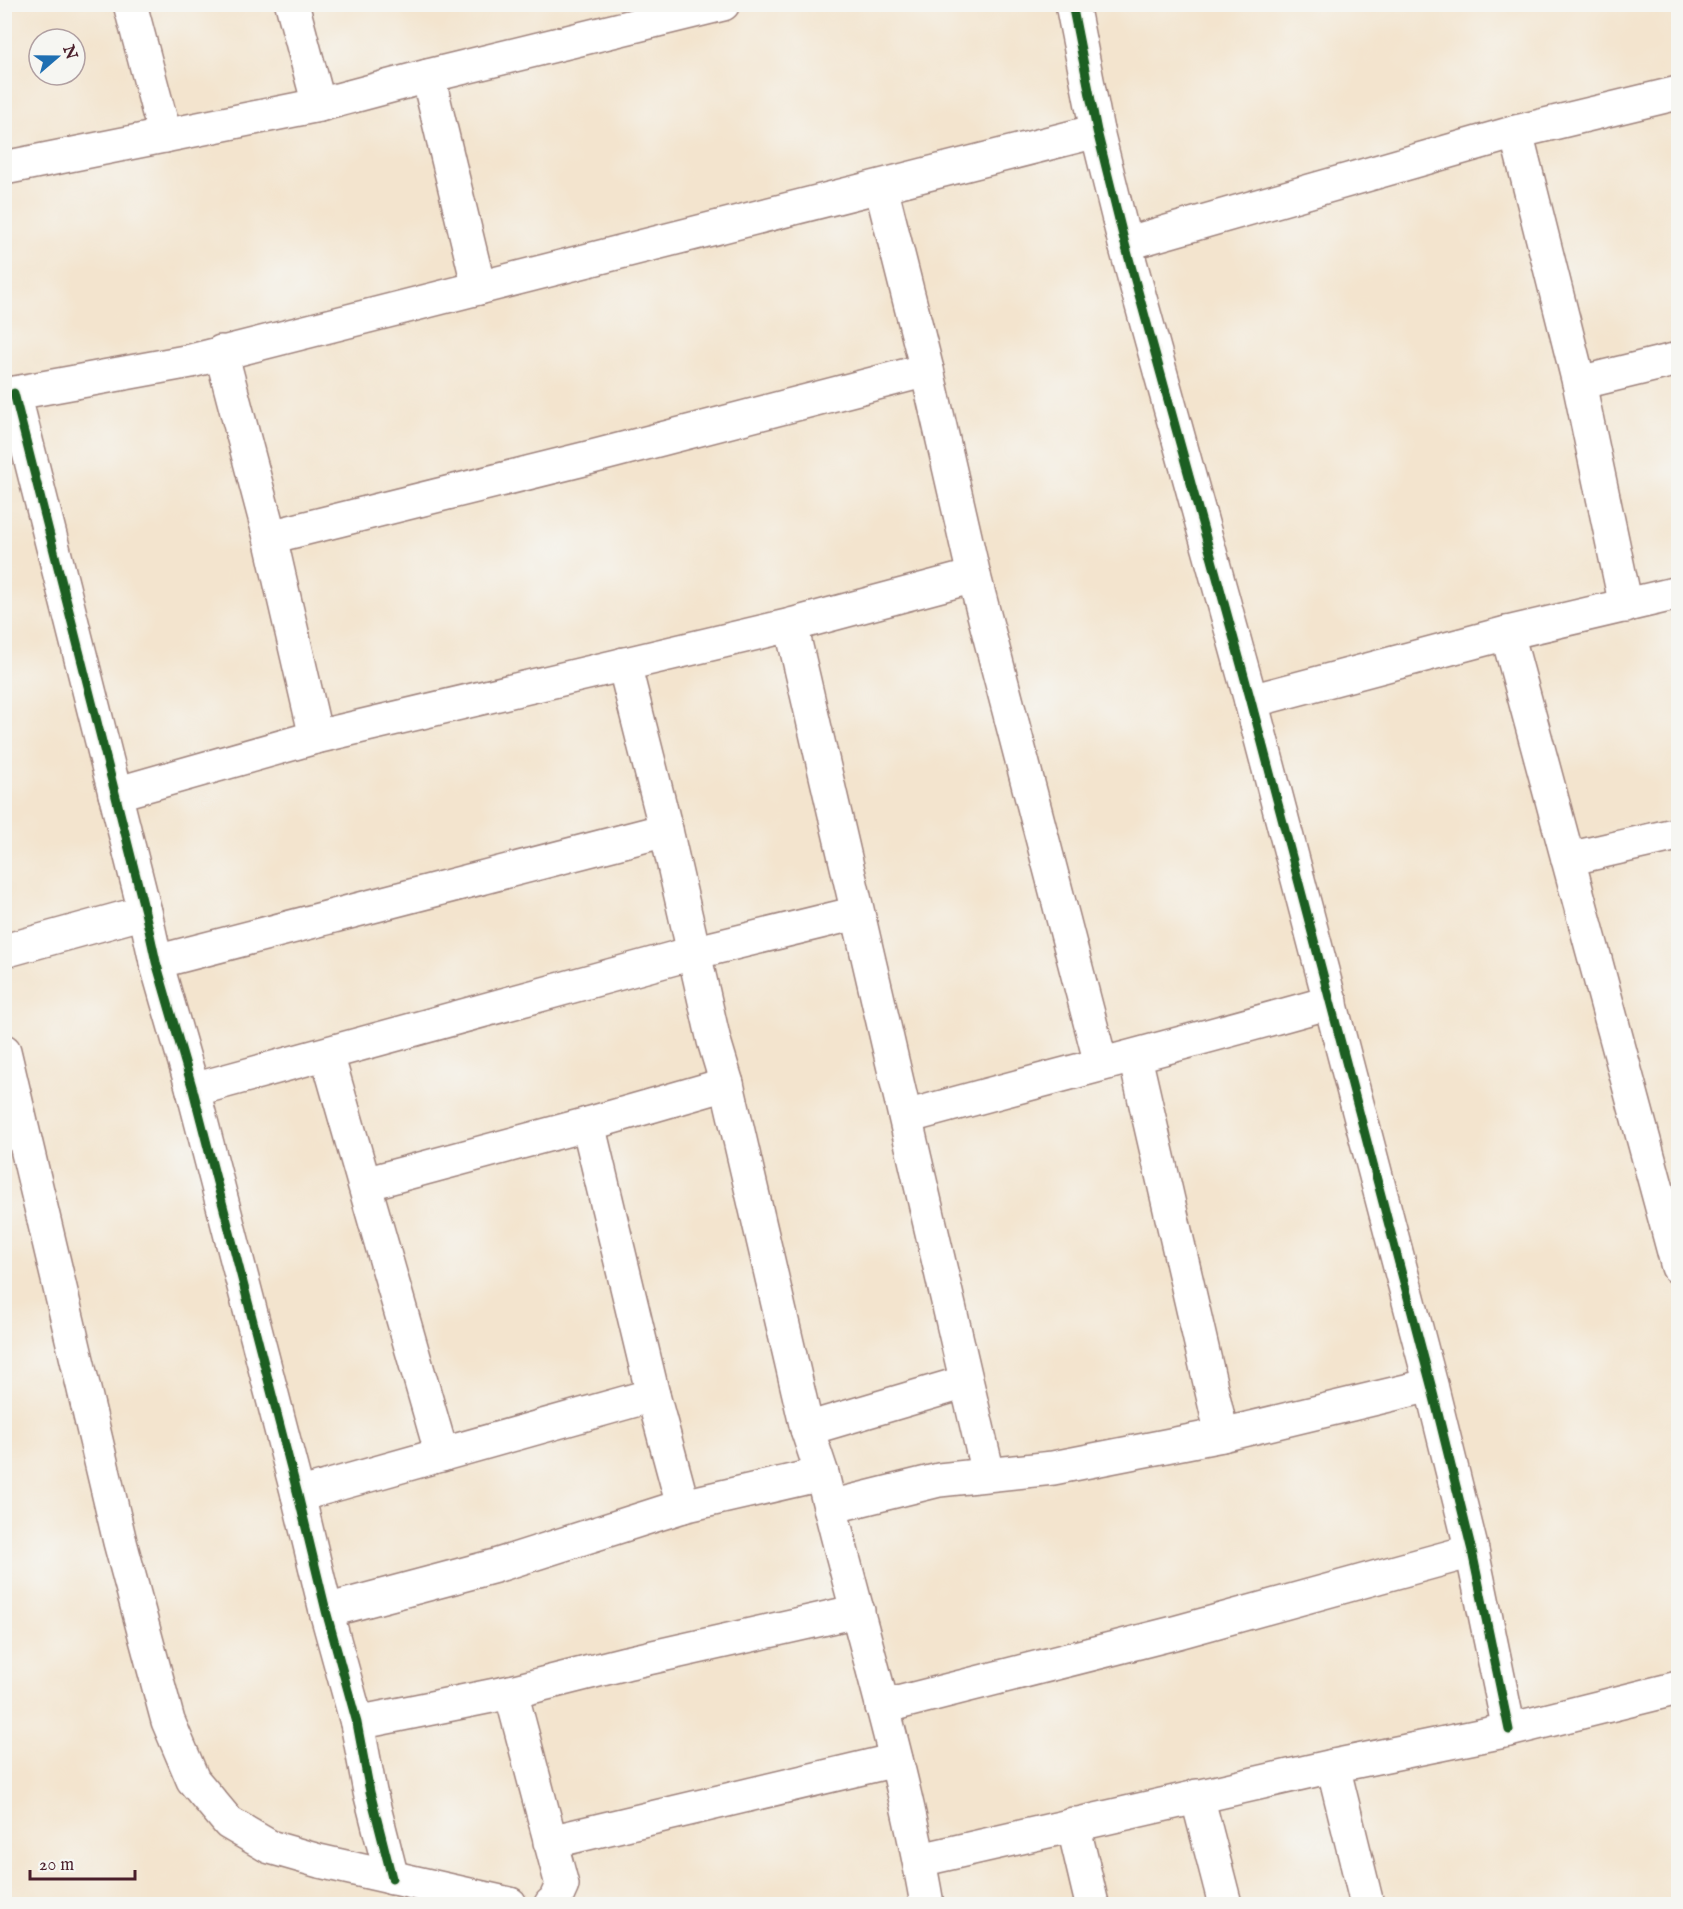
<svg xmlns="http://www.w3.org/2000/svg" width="1683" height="1909" font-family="'IM FELL English',serif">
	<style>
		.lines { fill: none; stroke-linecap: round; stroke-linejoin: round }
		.street-casing { stroke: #9e827c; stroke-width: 36 }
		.street { stroke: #fff; stroke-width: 33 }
		.cycleway-casing { stroke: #f6f6f2; stroke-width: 13 }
		.cycleway { stroke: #1b5e20; stroke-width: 9 }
	</style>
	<rect width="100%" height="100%" fill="#f6f6f2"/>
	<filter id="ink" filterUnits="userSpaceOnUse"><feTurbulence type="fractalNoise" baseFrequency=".0167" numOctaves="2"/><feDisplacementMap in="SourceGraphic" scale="12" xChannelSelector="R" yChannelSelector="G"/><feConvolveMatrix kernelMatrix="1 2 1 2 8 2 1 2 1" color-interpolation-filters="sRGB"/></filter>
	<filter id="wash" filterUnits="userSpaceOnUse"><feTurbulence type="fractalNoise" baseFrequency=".008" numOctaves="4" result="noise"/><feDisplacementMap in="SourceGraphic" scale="24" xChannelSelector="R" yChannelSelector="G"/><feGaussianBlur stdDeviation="1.35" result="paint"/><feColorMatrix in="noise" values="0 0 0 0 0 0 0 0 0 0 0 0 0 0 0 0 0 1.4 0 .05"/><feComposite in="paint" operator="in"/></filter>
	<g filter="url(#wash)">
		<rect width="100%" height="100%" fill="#f3e4ce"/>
	</g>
	<g filter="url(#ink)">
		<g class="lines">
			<defs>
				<g id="street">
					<polyline points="130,4 165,136"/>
					<polyline points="292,4 319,105"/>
					<polyline points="1072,4 1097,131 1125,244 1251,701 1431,1385 1472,1551 1509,1730"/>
					<polyline points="428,76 479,288"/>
					<polyline points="1516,132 1579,383 1626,606"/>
					<polyline points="4,168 319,105 428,76 723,4"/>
					<polyline points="881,187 927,370 974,576 1101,1064"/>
					<polyline points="1125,244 1516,132 1678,93"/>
					<polyline points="221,352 270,537 316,737"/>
					<polyline points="1579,383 1678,359"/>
					<polyline points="14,393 145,912 156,962 193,1090 298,1495 326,1611 357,1723 370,1792 392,1878"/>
					<polyline points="4,395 191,361 1097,131"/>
					<polyline points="270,537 592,457 927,370"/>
					<polyline points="791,625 988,1474"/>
					<polyline points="1507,633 1678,1267"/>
					<path d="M624,664L666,830L714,1041L727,1084L807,1429L822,1474C856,1617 902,1759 927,1904"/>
					<polyline points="1251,701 1507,633 1678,593"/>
					<polyline points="115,794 316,737 791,625 974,576"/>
					<polyline points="1568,859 1678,834"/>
					<polyline points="4,951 145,912"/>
					<polyline points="156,962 666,830"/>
					<polyline points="4,1051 120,1542 168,1721 193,1780 229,1823 270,1847 319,1861 510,1904"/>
					<polyline points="327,1054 442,1455"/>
					<polyline points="1135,1057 1222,1435"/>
					<polyline points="193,1090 693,953 857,913"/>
					<path d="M906,1117C1048,1078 1190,1042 1331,1002"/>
					<polyline points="588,1124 653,1395 683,1506"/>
					<polyline points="365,1184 588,1124 727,1084"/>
					<polyline points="807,1429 966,1382"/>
					<polyline points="298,1495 653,1395"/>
					<polyline points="830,1507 939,1480 1053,1468 1222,1435 1431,1385"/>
					<polyline points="326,1611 495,1566 683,1506 822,1474"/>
					<polyline points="511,1692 562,1885 554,1903 551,1904"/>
					<polyline points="882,1707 1178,1632 1472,1551"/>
					<polyline points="357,1723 511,1692 626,1663 858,1611"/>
					<polyline points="1333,1766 1367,1904"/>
					<polyline points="1197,1796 1225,1904"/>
					<polyline points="1073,1824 1092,1904"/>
					<polyline points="550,1842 896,1760"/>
					<polyline points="920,1860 1333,1766 1509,1730 1678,1688"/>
				</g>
			</defs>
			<use href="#street" class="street-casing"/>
			<use href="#street" class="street"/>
			<defs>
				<g id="cycleway">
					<polyline points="1072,4 1097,131 1125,244 1251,701 1431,1385 1472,1551 1509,1730"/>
					<polyline points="14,393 145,912 156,962 193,1090 298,1495 326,1611 357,1723 370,1792 392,1878"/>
				</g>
			</defs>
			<use href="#cycleway" class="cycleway-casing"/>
			<use href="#cycleway" class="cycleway"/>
		</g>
	</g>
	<rect width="1683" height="1909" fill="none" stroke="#f6f6f2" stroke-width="24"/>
	<g transform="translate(57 57) rotate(70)"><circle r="28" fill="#f6f6f2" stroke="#b1a0a2" stroke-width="1.5"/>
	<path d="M0-4.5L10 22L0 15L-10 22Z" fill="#1f6fb2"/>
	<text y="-9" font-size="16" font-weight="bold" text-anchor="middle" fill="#4a1f2b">N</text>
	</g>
	<path d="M30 1870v9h105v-9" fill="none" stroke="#4a1f2b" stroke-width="3"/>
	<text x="39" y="1870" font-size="18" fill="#4a1f2b" stroke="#f6f6f2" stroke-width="4.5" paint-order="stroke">20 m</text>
</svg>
